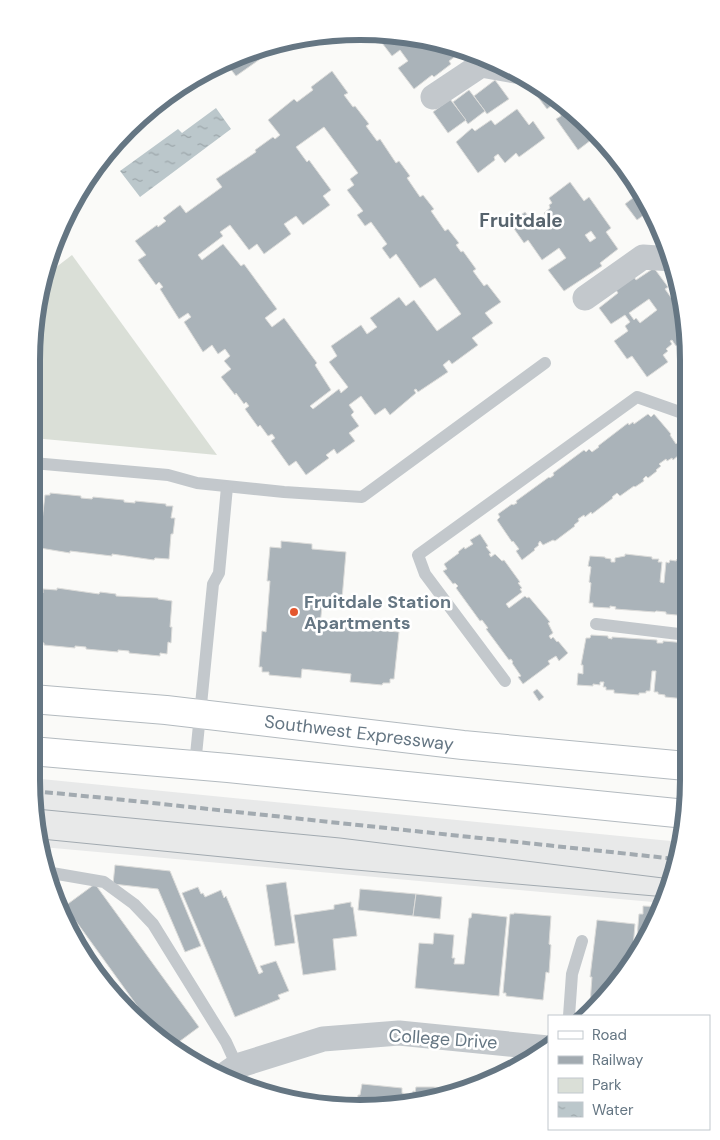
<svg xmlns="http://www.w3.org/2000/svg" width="720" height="1140" font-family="'DM Sans',sans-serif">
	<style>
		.built { fill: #e8e9e9 }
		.green { fill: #dadfd7 }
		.water { fill: url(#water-ripples) }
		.building { fill: #aab3b9; stroke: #dcdcda; fill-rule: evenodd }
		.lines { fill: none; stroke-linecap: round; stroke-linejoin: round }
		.secondary-casing { stroke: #b3babf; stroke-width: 30 }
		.lane { stroke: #c3c8cc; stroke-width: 12 }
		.street { stroke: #c3c8cc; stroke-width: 25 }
		.secondary { stroke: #fff; stroke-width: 28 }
		.tram { stroke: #a2aab0; stroke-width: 1 }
		.rail { stroke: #a2aab0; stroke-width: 4; stroke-dasharray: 8 4; stroke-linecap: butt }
		.poi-dot { fill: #e4572e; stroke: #fff; stroke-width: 2 }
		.labels { text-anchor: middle; stroke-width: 5; stroke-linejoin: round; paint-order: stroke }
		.poi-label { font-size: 18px; font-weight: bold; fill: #657683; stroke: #fff; text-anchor: start }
		.street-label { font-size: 18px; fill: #657683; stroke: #fff }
		.neighbourhood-label { font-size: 19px; font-weight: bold; fill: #57646e; stroke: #fff }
		.rim { fill: none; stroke: #657683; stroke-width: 6 }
	</style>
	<defs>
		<pattern id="water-ripples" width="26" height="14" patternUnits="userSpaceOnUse" patternTransform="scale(1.25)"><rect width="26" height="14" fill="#bbc7cb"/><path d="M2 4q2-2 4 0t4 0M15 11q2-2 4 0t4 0" fill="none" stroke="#9ca6aa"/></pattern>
	</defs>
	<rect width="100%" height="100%" fill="#fafaf8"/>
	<polygon class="built" points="31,778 681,842 664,903 42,847"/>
	<polygon class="green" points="72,255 217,455 33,438 34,317 46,275"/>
	<g class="water">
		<polygon points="216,108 231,129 140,197 120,171 178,129 182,133"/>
		<polygon points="621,162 633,179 627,184 614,167"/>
		<polygon points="687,483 687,506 685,506 679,489"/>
	</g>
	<g class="building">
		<polygon points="377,32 445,43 464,50 449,61 451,64 434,77 432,75 414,89 398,68 408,61 400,50 392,56 379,39 380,37"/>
		<polygon points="276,44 261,54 263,57 236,76 225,62 255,49"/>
		<polygon points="219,65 221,67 204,80 202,78 164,109 158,102 196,75"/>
		<path d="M332,71L348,93L344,95L353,107L355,106L369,124L366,126L377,141L380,139L396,163L399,161L410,176L407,178L420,197L423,195L434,209L431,211L445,231L448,229L459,243L456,245L461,252L463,251L476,269L473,271L484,286L487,284L501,302L485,313L493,323L472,338L478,345L452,364L449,360L443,365L448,372L418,392L416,389L414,390L416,393L390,415L385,408L375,415L361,396L349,405L354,412L351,415L359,426L349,433L355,441L337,454L334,449L326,455L329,458L306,475L296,461L289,466L271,441L275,438L272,434L268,436L260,425L258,427L245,409L249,406L246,402L244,404L236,393L235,395L221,377L231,369L224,361L230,356L225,349L218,354L212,345L203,352L184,322L191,317L188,313L179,319L160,289L163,287L159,282L156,285L138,260L146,255L135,241L157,225L158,227L166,221L163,218L180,205L186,213L222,187L216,179L256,152L255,150L273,137L275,139L280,135L268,120L294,99L297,102L313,90L311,87ZM324,127L358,173L350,179L354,185L347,190L363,211L357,215L365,226L371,222L387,244L382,248L390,259L396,254L420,288L435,278L461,314L437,331L414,300L406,306L399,297L370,318L377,327L367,334L361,325L331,346L337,356L329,362L348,387L341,393L339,389L313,409L310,406L331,390L315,365L317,363L284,318L272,327L265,318L277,309L244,264L241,266L223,244L202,260L198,255L223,236L220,232L230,225L249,250L257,244L264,254L291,234L284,224L296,216L303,225L330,205L323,196L331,190L309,160L307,162L296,147Z"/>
		<polygon points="495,80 509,99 487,114 474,96"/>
		<polygon points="537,85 560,99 547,109 531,88"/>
		<polygon points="469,90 485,111 468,124 453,102"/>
		<polygon points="450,99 466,120 448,133 433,112"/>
		<polygon points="569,107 595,132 593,134 595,137 578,150 556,119 561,116 560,113"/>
		<polygon points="517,109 529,125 533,121 545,138 519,157 516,153 505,163 498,154 494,157 495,160 478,173 456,142 472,128 475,131 491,120 495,125"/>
		<polygon points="125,132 128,136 111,148 111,147"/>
		<path d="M570,182L584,201L589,197L611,228L606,232L618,249L600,263L602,266L564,291L548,270L566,258L559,248L542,260L528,240L524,243L510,223L525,212L535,225L547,217L544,213L550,208L549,205L552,203L549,198ZM591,231L596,238L590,242L585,235Z"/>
		<polygon points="642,191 645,196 659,228 648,212 637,220 625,204"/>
		<path d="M654,268L668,287L665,289L672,299L675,297L682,307L688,340L682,332L677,336L681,342L676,346L672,340L670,341L672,344L666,349L668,351L663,355L668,362L647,377L632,356L627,359L614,341L628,331L625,326L630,322L625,315L611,324L599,308L618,293L616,290L634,277L636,280ZM649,299L657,310L640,323L636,318L634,320L629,313Z"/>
		<polygon points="648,414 651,417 654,414 671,434 670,435 676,444 679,441 685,450 673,460 672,458 667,461 666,459 659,464 661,466 656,470 657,471 648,478 646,476 643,479 644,481 635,487 634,486 620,496 617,493 612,497 613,498 592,514 591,512 585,517 584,515 578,519 579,521 574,525 575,526 555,541 553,540 543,545 540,541 538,544 539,545 534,549 535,550 522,560 516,551 519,549 513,541 512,542 497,520 500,517 498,514 512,504 513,505 517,503 516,501 549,477 550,478 554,475 553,473 584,450 586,452 589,449 592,452 599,447 598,446 628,423 629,425 633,422 634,424"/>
		<polygon points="50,493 81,496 81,498 92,499 93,497 124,500 124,502 135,503 135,501 166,504 166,506 173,506 171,518 175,518 173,534 171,534 169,559 155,558 154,560 112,554 112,556 70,551 70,553 40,548 40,544 33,544 33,520 42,521 45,495 50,495"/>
		<polygon points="480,534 488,546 486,547 491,553 489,554 491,557 495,554 502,561 504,560 520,582 518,583 522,588 520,589 522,592 506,604 509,608 525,596 527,598 529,597 550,622 548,623 553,633 549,636 551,639 553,637 557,642 558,641 568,653 559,661 556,656 548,661 550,664 523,684 518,677 521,676 512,663 513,662 511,659 509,660 486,629 488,628 482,620 480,621 456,588 458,586 455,583 453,584 443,571 447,569 444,564 459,553 458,552 464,547 465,549 473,544 470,540"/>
		<polygon points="281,541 312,544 312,549 346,552 342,599 323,597 320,625 399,632 394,679 390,679 390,683 383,683 382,685 350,682 351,674 302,669 301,678 269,675 269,672 262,672 262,667 259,667 262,631 266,632 270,581 267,581 270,547 281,548"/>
		<polygon points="625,554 652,557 652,559 659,559 658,562 662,562 660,582 664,583 666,562 669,563 670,560 676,561 677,559 687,560 687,616 666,614 666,612 656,611 655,612 615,609 616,607 610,606 610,608 593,607 593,603 589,603 591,583 589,582 591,567 588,566 590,556 605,557 605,558 611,559 611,562 615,562 615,558 625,556"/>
		<polygon points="32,588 34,588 34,592 43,593 43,589 57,590 57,588 99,594 100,592 116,594 116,596 158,598 158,599 172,601 170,627 172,627 171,643 168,642 167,654 160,653 160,656 129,653 129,651 118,650 118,652 86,649 86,647 75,646 75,648 44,645 44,643 39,642 41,616 32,615"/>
		<polygon points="591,635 608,636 608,638 612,639 612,637 657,640 657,643 663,643 663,641 687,643 686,699 665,697 665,695 658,694 658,692 654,692 656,671 652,671 650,691 646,691 646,693 639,693 639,695 614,693 614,690 606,690 606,687 603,687 604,682 600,682 600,685 593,684 593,686 577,685 578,673 583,674 583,665 581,665 586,638 590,638"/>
		<polygon points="537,689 544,697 539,701 533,692"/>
		<polygon points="115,865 170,871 201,946 185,952 158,889 113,884"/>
		<polygon points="286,882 295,943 275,946 266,885"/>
		<polygon points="95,884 199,1027 172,1047 164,1043 65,906"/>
		<polygon points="198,887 201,894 203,893 205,897 221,890 224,898 226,896 259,974 263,972 260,966 276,961 289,991 278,995 280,999 235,1017 182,893"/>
		<polygon points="360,889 416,894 413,916 358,910"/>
		<polygon points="416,894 442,897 440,919 413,916"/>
		<polygon points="351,902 351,907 353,907 357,936 333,939 336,970 303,975 294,915 334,909 334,905"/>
		<polygon points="643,906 663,907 645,938 637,937 639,914 643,914"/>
		<polygon points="472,913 507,917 499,996 415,988 419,943 433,944 434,933 454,935 452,958 455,958 454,964 464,964 469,918 471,918"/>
		<polygon points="514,913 551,916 549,944 551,945 549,973 546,972 543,1000 506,996 506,993 503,993 510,914 514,914"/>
		<polygon points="597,920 635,924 632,961 621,980 594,1005 590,1004 592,977 590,977"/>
		<polygon points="362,1084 402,1088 402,1093 408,1094 407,1101 357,1106 358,1095 360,1095"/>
		<polygon points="416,1087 433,1087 463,1090 445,1097 412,1101 413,1091 415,1092"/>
	</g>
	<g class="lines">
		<defs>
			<g id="secondary">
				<polyline points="32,699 166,710 463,745 686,766"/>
				<polyline points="31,751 228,768 686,814"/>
			</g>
		</defs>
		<use href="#secondary" class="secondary-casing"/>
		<g class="lane">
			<polyline points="33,463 168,475 197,483 284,492 362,497 545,363"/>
			<polyline points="596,624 687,635"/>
			<polyline points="505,681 425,574 418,555 637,397 688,415"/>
			<polyline points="195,765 213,584 219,573 227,487"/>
			<polyline points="46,872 104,882 134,904 153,924 226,1042 237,1066"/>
			<polyline points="569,1016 572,974 582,941"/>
		</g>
		<g class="street">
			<polyline points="433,97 481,65 515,71"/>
			<polyline points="585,298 643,257 672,259"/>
			<polyline points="224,1075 237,1066 323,1039 399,1033 548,1048"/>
		</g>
		<use href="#secondary" class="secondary"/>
		<g class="tram">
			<polyline points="36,809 340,838 671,879"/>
			<polyline points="41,839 344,869 666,897"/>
		</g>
		<polyline class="rail" points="33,791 115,799 676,859"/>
	</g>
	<circle class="poi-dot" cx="294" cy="612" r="5"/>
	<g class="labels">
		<g class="poi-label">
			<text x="304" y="608">Fruitdale Station<tspan x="304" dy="21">Apartments</tspan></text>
		</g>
		<g class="street-label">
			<text transform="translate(359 733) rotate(7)" y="6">Southwest Expressway</text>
			<text transform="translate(443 1039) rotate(4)" y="6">College Drive</text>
		</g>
		<g class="neighbourhood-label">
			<text x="521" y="227">Fruitdale</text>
		</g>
	</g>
	<path d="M0 0H720V1140H0ZM360 40H360A320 320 0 0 1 680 360V780A320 320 0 0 1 360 1100H360A320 320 0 0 1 40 780V360A320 320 0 0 1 360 40Z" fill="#fff" fill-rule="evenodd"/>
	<path class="rim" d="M360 40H360A320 320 0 0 1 680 360V780A320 320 0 0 1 360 1100H360A320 320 0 0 1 40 780V360A320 320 0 0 1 360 40Z"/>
	<rect x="548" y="1015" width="162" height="115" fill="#ffffff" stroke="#c1c8cd"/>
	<rect x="558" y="1031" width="25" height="8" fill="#ffffff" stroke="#c1c8cd"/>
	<text x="592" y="1040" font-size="15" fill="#657683">Road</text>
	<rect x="558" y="1056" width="25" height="8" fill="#a2aab0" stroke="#c1c8cd"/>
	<text x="592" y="1065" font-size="15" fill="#657683">Railway</text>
	<rect x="558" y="1078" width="25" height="15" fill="#dadfd7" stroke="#c1c8cd"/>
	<text x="592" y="1090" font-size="15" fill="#657683">Park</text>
	<rect x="558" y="1102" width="25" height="15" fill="url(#water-ripples)" stroke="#c1c8cd"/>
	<text x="592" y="1115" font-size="15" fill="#657683">Water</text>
</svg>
